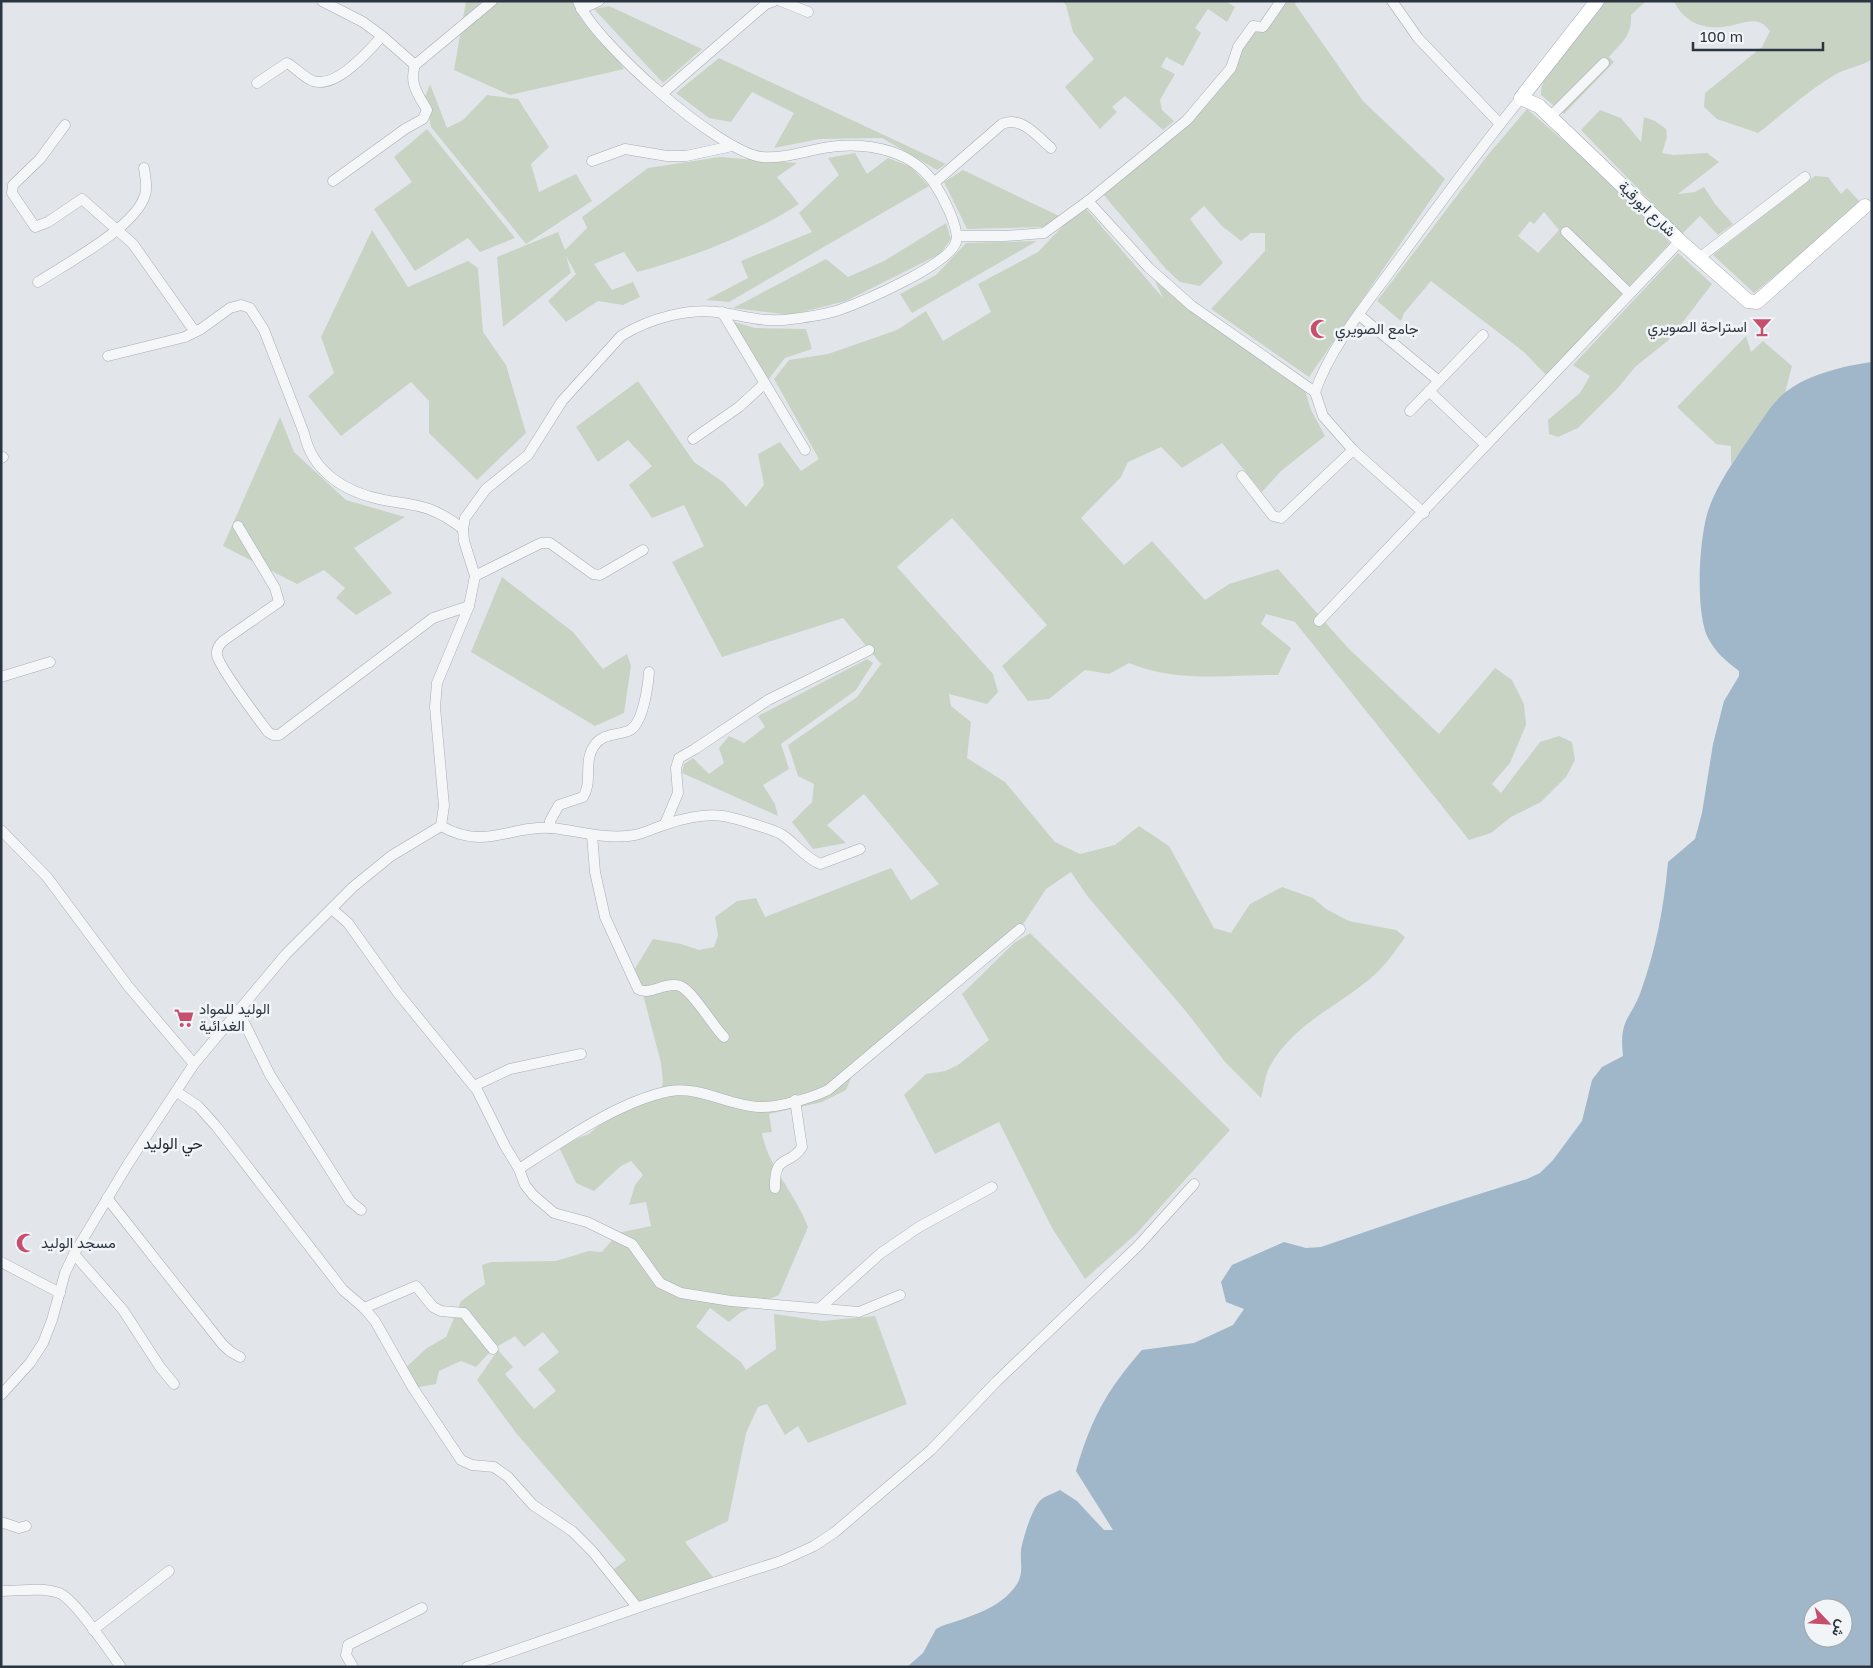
<svg xmlns="http://www.w3.org/2000/svg" width="1873" height="1668" font-family="'Golos Text',Vazirmatn,sans-serif">
	<style>
		.green { fill: #c9d3c4; fill-rule: evenodd }
		.water { fill: #9fb7c8; fill-rule: evenodd }
		.lines { fill: none; stroke-linecap: round; stroke-linejoin: round }
		.street-casing { stroke: #a7adb4; stroke-width: 11 }
		.secondary-casing { stroke: #a7adb4; stroke-width: 15 }
		.street { stroke: #f5f6f8; stroke-width: 10 }
		.secondary { stroke: #fff; stroke-width: 14 }
		.labels { text-anchor: middle; stroke-width: 5; stroke-linejoin: round; paint-order: stroke }
		.street-label { font-size: 15px; fill: #2b3541; stroke: #f2f5f7 }
		.poi-label { font-size: 15px; fill: #2b3541; stroke: #f2f5f7; text-anchor: start }
		.neighbourhood-label { font-size: 16px; fill: #1d2632; stroke: #f2f5f7 }
	</style>
	<rect width="100%" height="100%" fill="#e2e6ea"/>
	<g class="green">
		<polygon points="466,1 577,1 624,69 510,95 454,70"/>
		<polygon points="1062,1 1226,1 1235,7 1227,22 1208,9 1195,28 1201,33 1183,66 1166,57 1161,67 1175,74 1160,100 1162,110 1174,121 1163,130 1125,96 1112,107 1117,112 1100,129 1065,87 1094,59 1073,32 1066,5"/>
		<polygon points="1281,1 1296,1 1295,4 1363,101 1445,179 1309,377 1211,309 1265,251 1265,233 1251,233 1241,241 1222,226 1204,206 1190,219 1223,263 1200,286 1180,282 1166,269 1103,194 1222,80 1253,26 1263,27"/>
		<path d="M1594,1H1646L1631,15C1632,36 1622,42 1609,57L1614,62L1564,114L1541,95C1539,71 1583,29 1599,11Z"/>
		<path d="M1674,1H1872V59C1861,67 1845,68 1833,76C1806,92 1783,114 1758,133L1717,119L1704,107L1705,93L1762,47L1770,31C1767,28 1764,24 1761,23C1752,19 1743,23 1734,25C1710,31 1685,26 1674,1Z"/>
		<polygon points="609,6 702,49 663,83 594,9"/>
		<polygon points="719,58 946,164 937,170 882,138 819,139 774,148 794,113 752,92 731,122 709,118 676,93"/>
		<polygon points="430,84 447,128 463,120 487,95 518,99 549,147 531,164 539,192 576,174 592,201 526,244 431,127 425,97"/>
		<path d="M1527,109L1578,153L1670,243L1546,375L1524,352L1431,281L1404,313L1401,321L1377,301L1487,156ZM1544,212L1559,230L1538,253L1518,236L1530,221L1534,224Z"/>
		<polygon points="1600,110 1621,118 1641,142 1644,117 1655,121 1666,129 1667,137 1662,153 1673,155 1707,153 1719,162 1678,194 1695,192 1704,187 1715,204 1733,224 1718,235 1700,216 1682,234 1581,130"/>
		<polygon points="427,129 515,238 480,252 468,238 415,271 374,209 412,182 394,157"/>
		<polygon points="855,153 867,174 888,158 911,167 929,186 729,302 706,300 748,278 741,261 812,232 799,213 839,175 828,158"/>
		<path d="M720,157L797,163L777,177L799,204C753,234 691,258 637,272L624,252L594,264L612,290L633,282L640,297L623,305L598,301L566,322L548,301L576,274L566,256L571,273L503,327L497,257L558,232L565,250L587,228L582,217L648,168Z"/>
		<polygon points="963,170 1059,216 1044,227 967,229 944,182"/>
		<polygon points="1815,176 1828,177 1841,194 1847,188 1862,204 1754,293 1713,255"/>
		<path d="M1083,205L1163,298L1149,268L1303,384L1311,410L1325,436L1281,471L1262,492L1222,443L1182,468L1161,447L1128,462L1121,477L1081,518L1124,565L1152,541L1205,600L1229,584L1278,569L1348,648L1439,734L1495,668L1512,680L1524,704L1526,725L1510,763L1492,784L1501,793L1540,742L1559,736L1572,742L1575,760L1566,777L1541,802L1511,817L1491,833L1469,840L1295,622L1266,614L1261,624L1291,648L1278,675C1227,675 1177,683 1129,663L1109,674L1085,670L1049,699L1028,701L1002,666L1047,625L952,518L897,567L993,674L998,692L987,704L949,694L951,706L971,722L967,758L1005,782L1055,842L1080,854L1115,845L1139,826L1169,846L1214,928L1231,933L1250,904L1282,887L1313,898L1326,909L1349,921L1396,930L1405,937C1395,952 1384,967 1370,979C1336,1007 1291,1026 1269,1068C1265,1076 1264,1088 1261,1098L1226,1063L1184,1009L1088,897L1071,872L1046,889L1020,929L857,1064L846,1090L822,1102L769,1114L772,1132L762,1133C768,1167 796,1194 808,1227L779,1295L741,1312L729,1322L710,1308L696,1327L741,1362L746,1370L776,1349L774,1314L822,1321L875,1316L907,1404L808,1443L798,1426L785,1435L767,1404L758,1407L746,1433L728,1521L685,1542L716,1581L637,1607L618,1582L614,1569L626,1560L516,1433L477,1380L498,1350L513,1367L505,1374L534,1409L556,1391L538,1369L559,1352L543,1332L524,1347L515,1336L493,1349L476,1367L461,1361L439,1371L436,1384L413,1388L403,1370L427,1348L446,1337L461,1301L485,1284L482,1265L492,1262L556,1261L589,1251L602,1252L618,1233L651,1226L646,1202L629,1205L635,1185L643,1175L631,1161L621,1166L594,1191L576,1183L558,1145L589,1134L616,1109L660,1095L663,1082L661,1063L642,991L631,975L653,939L681,944L699,950L714,947L718,935L715,917L737,901L756,898L765,917L891,868L911,900L939,884L864,794L827,825L846,843L813,849L792,822L812,802L814,784L798,776L788,745L857,697L881,664L843,618L722,657L672,562L704,546L684,505L652,518L629,485L652,466L628,440L598,462L576,427L638,381L694,462L723,482L746,507L764,485L758,454L780,442L801,471L819,459L774,379L789,360L828,354L897,330L926,311L943,341L991,312L978,284L1038,252Z"/>
		<polygon points="946,223 951,239 940,254 846,301 790,315 733,308 826,259 848,277 884,261"/>
		<polygon points="372,230 408,287 468,261 478,268 483,332 506,365 526,433 477,480 429,433 429,401 411,382 341,436 308,396 334,373 321,337"/>
		<polygon points="1037,241 912,313 900,294 936,275 966,243"/>
		<polygon points="1678,253 1712,284 1670,339 1635,367 1617,389 1578,428 1558,437 1549,434 1548,420 1580,393 1590,376 1573,365"/>
		<polygon points="734,322 755,328 806,329 812,349 785,358 768,380"/>
		<polygon points="1746,336 1751,352 1763,341 1792,366 1785,393 1731,464 1731,446 1716,444 1677,407"/>
		<polygon points="280,417 294,452 346,500 405,517 354,548 392,593 356,615 336,598 345,588 324,570 297,584 223,546"/>
		<polygon points="502,577 573,632 603,669 627,654 631,666 624,713 595,726 471,652"/>
		<polygon points="867,659 873,663 856,690 781,744 789,769 763,785 775,804 778,816 682,773 684,764 693,758 709,774 724,763 719,748 729,736 744,743 765,727 758,716"/>
		<polygon points="1030,933 1230,1130 1136,1234 1085,1279 1052,1228 999,1122 935,1154 904,1095 926,1074 945,1071 958,1065 989,1040 962,994 1014,943"/>
	</g>
	<path class="water" d="M1872,362V1667H907L923,1653L936,1629L942,1626C968,1617 1001,1609 1017,1584C1024,1572 1020,1563 1021,1550C1023,1538 1033,1504 1043,1498C1048,1495 1055,1493 1060,1490L1077,1501L1104,1530H1113L1076,1471C1091,1419 1106,1391 1142,1350L1194,1343L1233,1325L1244,1309L1226,1302L1221,1282L1232,1265L1284,1242L1306,1248L1321,1247L1435,1208L1527,1179L1540,1173L1553,1160L1582,1121L1592,1080L1602,1067L1623,1056C1619,1018 1630,1021 1641,991C1656,949 1664,907 1668,862L1695,839L1702,813L1713,744L1724,701L1739,676V671C1726,661 1716,653 1708,638C1695,612 1699,539 1708,511C1717,484 1735,459 1751,436C1761,422 1773,401 1787,391C1810,374 1843,366 1872,362ZM1813,1608H1843V1638H1813Z"/>
	<g class="lines">
		<defs>
			<g id="street">
				<polyline points="322,1 363,22 382,36 415,65"/>
				<polyline points="781,1 808,12"/>
				<polyline points="1392,1 1418,38 1500,124"/>
				<polyline points="581,9 599,1"/>
				<path d="M257,83L287,63C296,68 303,77 313,81C336,89 369,51 382,36"/>
				<polyline points="663,93 766,4 774,1"/>
				<polyline points="1550,117 1604,63"/>
				<polyline points="65,125 40,159 13,185 12,193 35,227 48,222 82,199 133,244 195,332"/>
				<polyline points="592,161 625,149 667,156 686,156 732,146"/>
				<path d="M333,181L405,129L423,119L427,110C418,94 409,84 415,65L492,1"/>
				<path d="M934,183L1002,124C1022,116 1036,135 1051,148"/>
				<polyline points="1088,201 1149,268 1192,306 1315,392"/>
				<polyline points="1566,232 1630,294"/>
				<polyline points="957,236 1005,236 1044,233 1088,201 1187,120 1231,68 1238,47 1253,26 1263,27 1281,1"/>
				<polyline points="1699,258 1805,177"/>
				<path d="M38,282C67,263 136,227 145,195C148,186 145,176 144,168"/>
				<polyline points="722,312 805,450"/>
				<polyline points="1359,315 1439,381"/>
				<path d="M108,356L185,337L201,329L230,308L241,305L250,308L264,330L304,433C312,472 346,493 384,500C399,503 414,504 429,509C442,514 452,520 463,529"/>
				<polyline points="1429,391 1486,445"/>
				<polyline points="1410,411 1483,335"/>
				<polyline points="693,439 739,407 764,384"/>
				<polyline points="1,458 3,457"/>
				<polyline points="1242,476 1273,516 1281,518 1353,450"/>
				<path d="M1424,513L1353,450L1323,416L1315,392C1331,346 1366,305 1394,266C1436,209 1477,152 1521,98"/>
				<path d="M238,526L275,588L279,602L223,641C219,645 216,649 217,655C219,667 259,720 268,732L273,735H279L433,618L469,606"/>
				<polyline points="475,576 541,543 550,543 593,574 600,575 643,550"/>
				<polyline points="1319,621 1680,241"/>
				<polyline points="1,677 50,662"/>
				<polyline points="665,824 678,793 676,768 679,758 695,749 768,700 869,650"/>
				<path d="M441,826C485,851 510,825 552,828C580,831 607,840 635,835C645,833 654,828 664,825C680,819 706,813 723,816C732,817 774,830 781,834C795,843 804,857 820,864L860,849"/>
				<path d="M550,828V821L559,805L583,797C593,782 583,762 594,746C603,733 614,736 628,731C643,726 648,686 649,672"/>
				<polyline points="1,830 47,877 128,986 194,1064"/>
				<path d="M592,835L595,872L605,917L638,989C650,996 666,981 680,986C693,991 712,1025 724,1037"/>
				<polyline points="332,909 348,923 398,993 477,1090 505,1146 519,1169 525,1185 533,1195 554,1213 587,1222 632,1244 660,1283 681,1293 731,1301 859,1312 900,1295"/>
				<polyline points="238,1010 270,1075 350,1201 361,1210"/>
				<polyline points="474,1086 510,1069 581,1054"/>
				<polyline points="177,1092 198,1106 216,1126 343,1290 364,1308 375,1321 413,1388 461,1460 472,1465 494,1467 508,1477 533,1505 572,1531 593,1552 637,1607"/>
				<path d="M519,1169C562,1141 619,1101 670,1091C700,1086 729,1106 759,1107C778,1108 811,1098 828,1090L1020,929"/>
				<path d="M775,1188C774,1152 790,1167 802,1147L795,1100"/>
				<polyline points="107,1198 223,1345 231,1352 240,1357"/>
				<polyline points="74,1254 123,1310 160,1367 174,1384"/>
				<polyline points="1,1262 60,1293"/>
				<polyline points="364,1308 416,1286 433,1307 441,1311 464,1313 493,1349"/>
				<polyline points="820,1308 881,1253 919,1227 992,1187"/>
				<path d="M1,1395L30,1363L43,1343L52,1320L65,1273L74,1254L128,1164L194,1064L286,954L353,887L391,856L441,826L444,806L435,707L437,683L469,606L475,576L464,541L463,529L465,518L486,489L528,455L562,401L621,336C650,318 690,307 724,313C748,317 767,323 792,319C808,317 824,315 839,310C862,302 949,265 956,242C960,228 942,195 934,183C913,152 873,143 838,146C812,148 788,159 762,157C720,153 592,40 578,1"/>
				<polyline points="1,1522 19,1528 26,1526"/>
				<path d="M1,1591C19,1591 42,1587 59,1593C75,1599 109,1651 121,1667"/>
				<polyline points="93,1630 169,1571"/>
				<polyline points="353,1667 346,1655 348,1645 422,1608"/>
				<polyline points="467,1667 648,1604 781,1561 814,1546 835,1532 931,1450 997,1381 1138,1246 1194,1184"/>
			</g>
			<polyline id="secondary" points="1597,1 1521,98 1539,106 1680,241 1748,301 1757,302 1865,206"/>
		</defs>
		<use href="#street" class="street-casing"/>
		<use href="#secondary" class="secondary-casing"/>
		<use href="#street" class="street"/>
		<use href="#secondary" class="secondary"/>
	</g>
	<defs>
		<symbol id="bar-bare" viewBox="-9 -9 18 18"><path d="M-6-5H6L.8 .8V4.5H3.5V6h-7V4.5H-.8V.8Z" fill="#c74f6e" stroke="#f2f5f7" stroke-width="2.5" paint-order="stroke"/></symbol>
		<symbol id="mosque-bare" viewBox="-9 -9 18 18"><path d="M3.5-4.9A6 6 0 1 0 3.5 4.9A5 5 0 1 1 3.5-4.9Z" fill="#c74f6e" stroke="#f2f5f7" stroke-width="2.5" paint-order="stroke"/></symbol>
		<symbol id="supermarket-bare" viewBox="-9 -9 18 18"><path d="M-6-5.5h2.5l.6 2H6L4.5 2H-2.5L-4.4-4H-6ZM-1.5 3.2a1.3 1.3 0 1 0 .1 0ZM3 3.2a1.3 1.3 0 1 0 .1 0Z" fill="#c74f6e" stroke="#f2f5f7" stroke-width="2.5" paint-order="stroke"/></symbol>
	</defs>
	<g fill-rule="evenodd">
		<use href="#bar-bare" x="1748" y="313" width="28" height="28"/>
		<use href="#mosque-bare" x="1306" y="315" width="28" height="28"/>
		<use href="#supermarket-bare" x="170" y="1004" width="28" height="28"/>
		<use href="#mosque-bare" x="12" y="1229" width="28" height="28"/>
	</g>
	<g class="labels">
		<g class="street-label">
			<text transform="translate(1647 209) rotate(44)" y="5">شارع ابورقية</text>
		</g>
		<g class="poi-label">
			<text x="1747" y="332" text-anchor="end">استراحة الصويري</text>
			<text x="1335" y="334">جامع الصويري</text>
			<text x="199" y="1014">الوليد للمواد<tspan x="199" dy="17">الغدائية</tspan></text>
			<text x="41" y="1248">مسجد الوليد</text>
		</g>
		<g class="neighbourhood-label">
			<text x="173" y="1149">حي الوليد</text>
		</g>
	</g>
	<rect width="1873" height="1668" fill="none" stroke="#2b3541" stroke-width="5"/>
	<g transform="translate(1828 1623) rotate(115)"><circle r="24" fill="#f2f5f7" stroke="#a2a8ae"/>
	<path d="M0-4L9 19L0 12L-9 19Z" fill="#c74f6e"/>
	<text y="-8" font-size="14" font-weight="bold" text-anchor="middle" fill="#2b3541">ش</text>
	</g>
	<path d="M1693 42v8h130v-8" fill="none" stroke="#2b3541" stroke-width="2.5"/>
	<text x="1700" y="42" font-size="15" fill="#2b3541" stroke="#f2f5f7" stroke-width="4" paint-order="stroke">100 m</text>
</svg>
